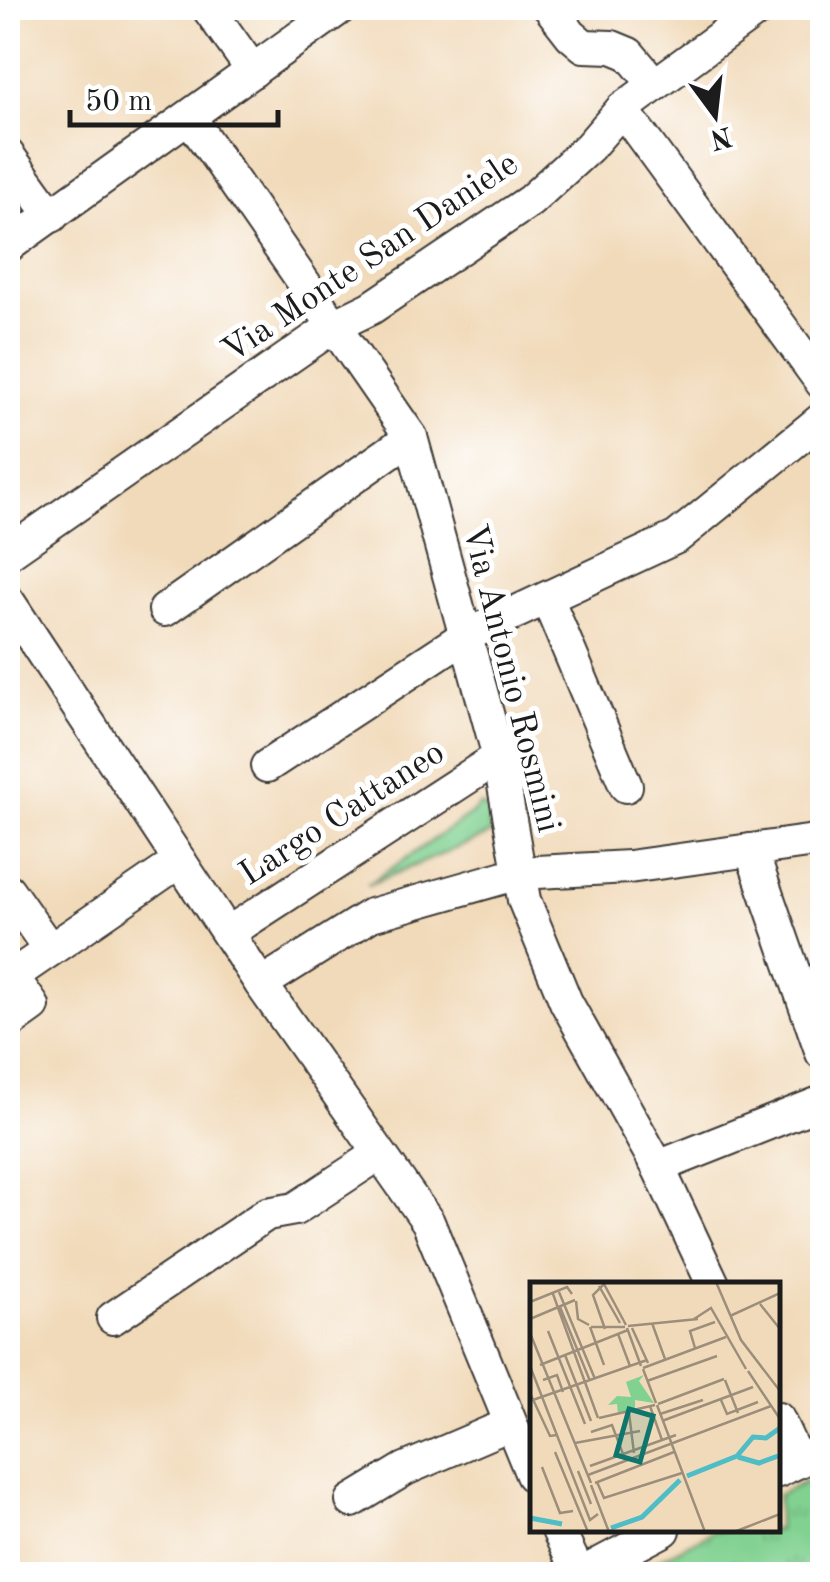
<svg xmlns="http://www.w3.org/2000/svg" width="830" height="1582" font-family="'Old Standard TT',serif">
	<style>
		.green { fill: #81d191; stroke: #4e7656; stroke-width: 2.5 }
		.park { fill: url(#park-tufts); stroke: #4e7656; stroke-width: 2.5 }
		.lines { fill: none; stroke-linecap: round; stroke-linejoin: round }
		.minor-casing { stroke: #3c3834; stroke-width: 36 }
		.minor { stroke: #fff; stroke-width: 32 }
		.labels { text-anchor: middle; stroke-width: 10; stroke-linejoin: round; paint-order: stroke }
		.street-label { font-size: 35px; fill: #1c1c1c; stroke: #fff }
		.inset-river { fill: none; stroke: #4fbdc5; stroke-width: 5 }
		.inset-road { fill: none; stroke: #9c8e7b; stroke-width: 2.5 }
		.view { fill: #0f766e; fill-opacity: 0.15; stroke: #0f766e; stroke-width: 5 }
		.inset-edge { fill: none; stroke: #1c1c1c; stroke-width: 5 }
	</style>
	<defs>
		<pattern id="park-tufts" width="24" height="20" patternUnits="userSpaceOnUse" patternTransform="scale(2.5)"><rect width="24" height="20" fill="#81d191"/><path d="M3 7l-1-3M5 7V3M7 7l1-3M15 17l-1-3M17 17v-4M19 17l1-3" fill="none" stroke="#6fb37c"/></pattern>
	</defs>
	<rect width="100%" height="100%" fill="#fff"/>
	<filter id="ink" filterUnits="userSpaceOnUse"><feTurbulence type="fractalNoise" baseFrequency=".01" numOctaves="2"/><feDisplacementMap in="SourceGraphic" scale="20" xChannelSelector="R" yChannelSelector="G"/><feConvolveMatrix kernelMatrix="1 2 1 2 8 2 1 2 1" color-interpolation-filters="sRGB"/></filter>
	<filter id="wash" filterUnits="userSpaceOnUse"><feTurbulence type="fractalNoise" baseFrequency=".0048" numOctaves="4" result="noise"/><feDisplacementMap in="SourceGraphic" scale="40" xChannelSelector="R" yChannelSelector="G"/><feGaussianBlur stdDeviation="2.25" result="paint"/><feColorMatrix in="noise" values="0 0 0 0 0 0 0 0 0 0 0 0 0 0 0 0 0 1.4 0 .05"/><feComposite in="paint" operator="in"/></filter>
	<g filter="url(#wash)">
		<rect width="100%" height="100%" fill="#f1daba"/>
		<polygon class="green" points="480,805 487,808 491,834 367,885 471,814"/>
		<polygon class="park" points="822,1474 822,1574 633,1574 715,1530 778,1530 778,1495"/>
	</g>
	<g filter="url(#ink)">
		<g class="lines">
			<defs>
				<g id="minor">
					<polyline points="208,8 253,71"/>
					<polyline points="550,8 571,35 584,46 612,47 629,54 655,85"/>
					<polyline points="622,109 822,383"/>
					<polyline points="189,117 411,437 499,757 524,900 566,1002 658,1167 713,1284"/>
					<polyline points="8,155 52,216"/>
					<polyline points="8,246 340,8"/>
					<polyline points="8,553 334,326 371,308 530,201 589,147 622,109 760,8"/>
					<polyline points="547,598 626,786"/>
					<polyline points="8,601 261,984 428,1222 532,1475"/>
					<polyline points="165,610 411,437"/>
					<polyline points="267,766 465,636 677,537 822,419"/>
					<polyline points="751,850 822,1053"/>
					<polyline points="8,890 50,950"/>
					<polyline points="228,933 499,757"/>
					<polyline points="8,979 180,861"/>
					<polyline points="261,984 371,915 519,873 629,867 822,840"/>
					<polyline points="8,1024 33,1006 12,976"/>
					<polyline points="658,1167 822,1102"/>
					<polyline points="113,1318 267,1214 295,1209 379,1154"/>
					<polyline points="778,1419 797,1460"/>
					<polyline points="778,1471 822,1450"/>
					<polyline points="352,1501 405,1469 510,1424"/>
					<polyline points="558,1530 579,1574"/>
					<polyline points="581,1574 664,1530"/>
				</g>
			</defs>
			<use href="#minor" class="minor-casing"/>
			<use href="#minor" class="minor"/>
		</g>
	</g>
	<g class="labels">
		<g class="street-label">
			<text transform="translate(369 256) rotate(-34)" y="12">Via Monte San Daniele</text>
			<text transform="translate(513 678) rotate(76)" y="12">Via Antonio Rosmini</text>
			<text transform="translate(341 812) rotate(-33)" y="12">Largo Cattaneo</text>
		</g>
	</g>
	<g transform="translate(530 1282)">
		<rect width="250" height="250" fill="#f1daba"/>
		<path d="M114,93L109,99L124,121L105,118V127L88,132L87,122L78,123L87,114L101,115L96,100Z" fill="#81d191"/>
		<path class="inset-river" d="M208,175L229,181L248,174M157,194L207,174L223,155L236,156L250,146M0,236L32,242M81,246L112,235L150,198"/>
		<path class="inset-road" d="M186,0L211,58L250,109M69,4L90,41M29,10L65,97M23,12L68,136M46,19L48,37L59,43M0,20L37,5L42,12M230,22L250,47M30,25L60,99M200,34L250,11M0,37L45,18M164,37L181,26L216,87M122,41L135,77M98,44L168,37M60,45L74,83M61,45H95M97,46L111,84M102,46L118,81M75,47L63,13L74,2L96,43M18,49L55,142M0,51L61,201M88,52L100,84M165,66L160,49L185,40M35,73L61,139M10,83L98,48M0,84L60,238L68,232M113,86L196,55M113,87L126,121M218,89L250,137M13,98L27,93L33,110M195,98L208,131M117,99L187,74M0,111L20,154L27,153M191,118L197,132L228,120M0,119L117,78M128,122L194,97M127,123L175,250M120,124L132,158M99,131L104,171M130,132L173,118M69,136L125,123M132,139L223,105M61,150L82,143L93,172M45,161L110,149M25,170L58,250M60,184L146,153M12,185L30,231L43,229M48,189L61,222M58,193L241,124M67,200L74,216L152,191M65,201L144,170M61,203L79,250M204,250L250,232"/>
		<path class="view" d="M99,127L123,134L110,180L86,173Z"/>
		<rect width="250" height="250" class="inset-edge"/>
	</g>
	<rect width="830" height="1582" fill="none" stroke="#fff" stroke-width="40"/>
	<g transform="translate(715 115) rotate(165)" stroke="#ffffff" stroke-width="8" paint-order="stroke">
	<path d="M0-8L18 38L0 25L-18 38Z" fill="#1c1c1c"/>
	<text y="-15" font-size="28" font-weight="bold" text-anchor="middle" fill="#1c1c1c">N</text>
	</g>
	<path d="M70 110v15h208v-15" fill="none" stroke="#1c1c1c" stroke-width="5"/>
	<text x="85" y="110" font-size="30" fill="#1c1c1c" stroke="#ffffff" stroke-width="8" paint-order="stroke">50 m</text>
</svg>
